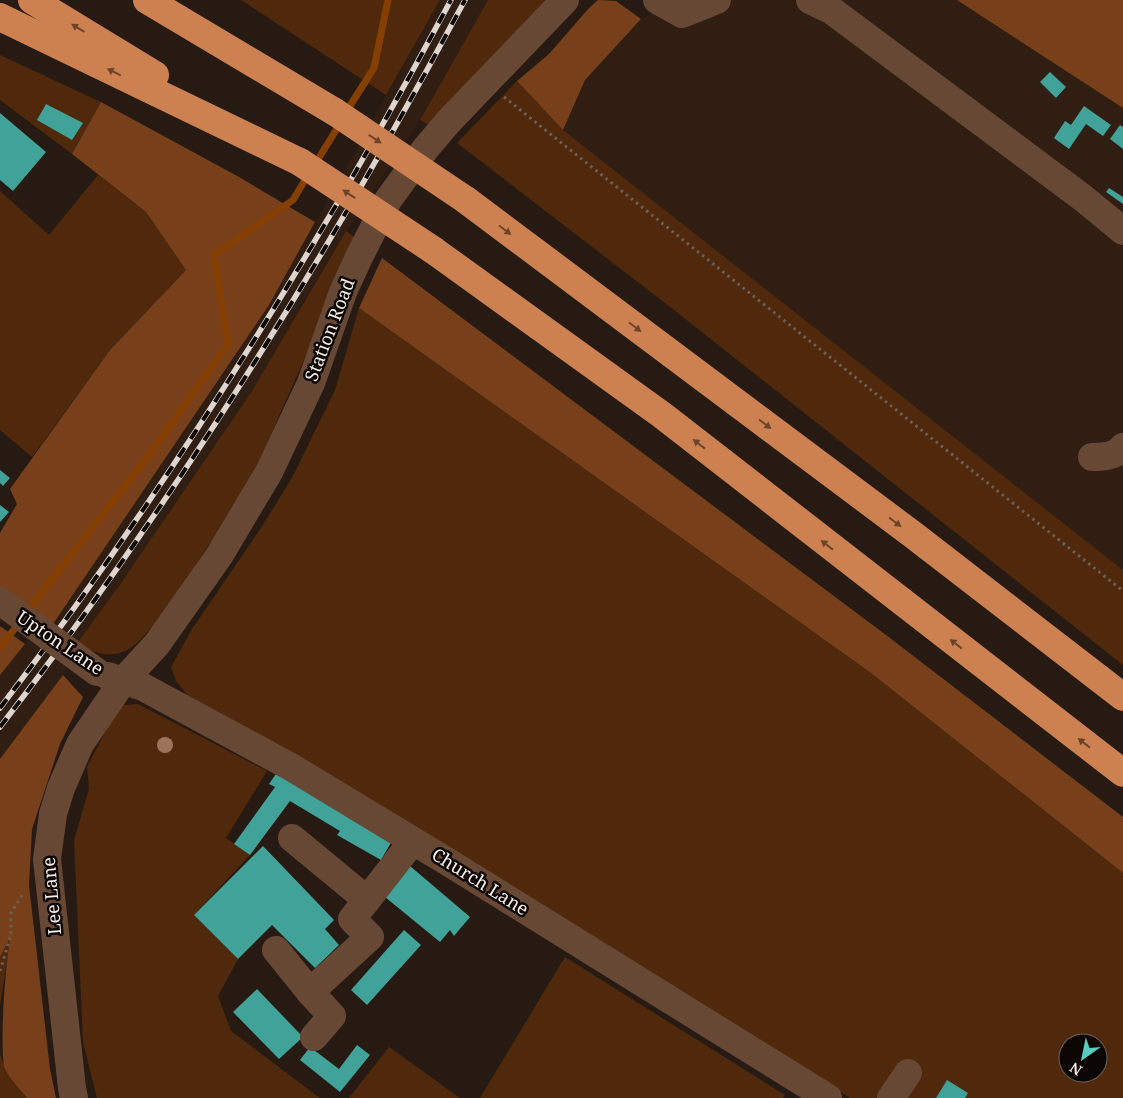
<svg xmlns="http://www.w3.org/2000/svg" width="1123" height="1098" font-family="'Noto Serif',serif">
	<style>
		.built { fill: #311e12 }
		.green { fill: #50280c; fill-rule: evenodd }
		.forest { fill: #77401a }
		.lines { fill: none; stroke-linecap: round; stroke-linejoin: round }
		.stream { stroke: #863f02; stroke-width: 7 }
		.building { fill: #40a298 }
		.path { stroke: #6b6058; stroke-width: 3; stroke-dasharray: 2.5 4; stroke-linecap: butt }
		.minor { stroke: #674835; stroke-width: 28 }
		.highway { stroke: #ce8150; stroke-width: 28 }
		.rail-casing { stroke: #ded5cf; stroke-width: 5.5 }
		.rail { stroke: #0c0604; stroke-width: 4; stroke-dasharray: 11; stroke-linecap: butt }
		.minor-bridge { stroke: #674835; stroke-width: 28 }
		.highway-bridge { stroke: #ce8150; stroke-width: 28 }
		.tree { fill: #9c745c }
		.oneway { fill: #6d442a }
		.labels { text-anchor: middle; stroke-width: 5; stroke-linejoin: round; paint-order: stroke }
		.street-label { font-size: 18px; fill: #f5ece6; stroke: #0c0604 }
	</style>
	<rect width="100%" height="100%" fill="#271a12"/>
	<g class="built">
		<polygon points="440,0 488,0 420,120 334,250 252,391 119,586 77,643 63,675 0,759 0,675 25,644 53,623 269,305"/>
		<polygon points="676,0 957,0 1123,108 1123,570 563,130 585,80 641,19"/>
	</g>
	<g class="green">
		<polygon points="241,0 440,0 386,95"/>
		<polygon points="488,0 549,0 434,128 420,120"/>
		<polygon points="0,55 101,102 72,154 0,100"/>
		<polygon points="517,81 563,130 1123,570 1123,665 674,310 457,143"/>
		<polygon points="98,175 146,212 186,270 110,350 32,457 0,430 0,191 49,235"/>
		<path d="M346,231L356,238C331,295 308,353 282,409C274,428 266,447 257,465C232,510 204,554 174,597C165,611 139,647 123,652C107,658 91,652 77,643L119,586L252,391Z"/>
		<path d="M359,308L871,673L1123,873V1098H850L803,1067L492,877L307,761L189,697L176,681L171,667L192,629L261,528L293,476L335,390ZM1068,1043H1098V1073H1068Z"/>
		<polygon points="138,704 267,771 226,838 250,855 194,915 238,959 218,996 231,1031 320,1098 97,1098 83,1042 74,840 89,789 87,767 115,713 124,705"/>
		<polygon points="11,936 0,1006 0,957"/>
		<polygon points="565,957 785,1095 783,1098 480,1098"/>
		<polygon points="389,1047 460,1098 349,1098"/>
		<polygon points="0,1054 5,1069 27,1098 0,1098"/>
	</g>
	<g class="forest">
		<polygon points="598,0 616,1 641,19 585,80 563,130 517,81 549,54 589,8"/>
		<polygon points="957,0 1123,0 1123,108"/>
		<polygon points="101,102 239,177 315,222 269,305 53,624 0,588 0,533 17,504 10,489 110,350 186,270 146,212 72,154"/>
		<polygon points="382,258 890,638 1123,817 1123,873 871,673 359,308"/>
		<polygon points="0,626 25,644 0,675"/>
		<path d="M63,675L83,697L60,744L32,829L29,885L50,1069L56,1098H27C20,1089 9,1078 4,1067C0,1035 5,972 10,938L0,957V759Z"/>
	</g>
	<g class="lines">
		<g class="stream">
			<polyline points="346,112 374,68 388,0"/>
			<polyline points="314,166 341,122"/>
			<polyline points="26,613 149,455 228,344 214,255 293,200 308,175"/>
			<polyline points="0,647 20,622"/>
		</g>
	</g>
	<g class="building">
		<polygon points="1050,72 1066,87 1056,98 1040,82"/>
		<polygon points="46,104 83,123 72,140 37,120"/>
		<polygon points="1084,106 1111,125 1103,136 1086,124 1069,149 1054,138 1065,121 1071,125"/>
		<polygon points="0,113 46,152 13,191 0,180"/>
		<polygon points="1120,125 1123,127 1123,149 1110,139"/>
		<polygon points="1109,188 1123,197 1123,204 1106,192"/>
		<polygon points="0,470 10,478 3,486 0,483"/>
		<polygon points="0,505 9,512 0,522"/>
		<polygon points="278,771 393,839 381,860 337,835 340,831 290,801 250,855 234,844 275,787 269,784"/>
		<polygon points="263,846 334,920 325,929 339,945 315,968 272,925 238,959 194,915"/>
		<polygon points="410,866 470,917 454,936 450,930 440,942 385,897"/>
		<polygon points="404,930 421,945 367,1005 351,990"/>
		<polygon points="257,989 303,1037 279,1059 233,1012"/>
		<polygon points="357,1045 370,1055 340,1092 300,1060 310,1047 339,1069"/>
		<polygon points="947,1080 968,1093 965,1098 936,1098"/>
	</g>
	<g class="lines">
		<g class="path">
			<polyline points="504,97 1123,591"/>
			<polyline points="0,971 11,935 11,913 24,892"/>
		</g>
		<g class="minor">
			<polyline points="657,0 682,14 717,0"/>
			<polyline points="810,0 831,10 1083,198 1123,231"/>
			<path d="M1092,457C1103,457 1116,456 1123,447"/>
			<polyline points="108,676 143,687 291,767 448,862 828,1098"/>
			<polyline points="292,838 367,900"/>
			<polyline points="276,950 310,992 370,937 352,919 413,841"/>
			<polyline points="310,992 332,1016 314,1037"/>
			<polyline points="74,1098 72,1088 47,859 53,814 61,788 80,744 123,681 157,644 219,556 269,472 311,383 343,292 360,255 388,200 426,148 449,121 565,0"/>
			<polyline points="891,1098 908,1073"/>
		</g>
		<g class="highway">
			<polyline points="32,0 155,75"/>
			<polyline points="147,0 335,112"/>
			<polyline points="0,17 300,162"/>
			<polyline points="466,200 912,534 1123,697"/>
			<polyline points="433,250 662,415 1123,773"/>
		</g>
		<defs>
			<g id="rail">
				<path d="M0,708C170,485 319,247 451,0"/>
				<path d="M0,727C176,500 329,254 465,0"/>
			</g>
		</defs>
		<use href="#rail" class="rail-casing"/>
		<use href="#rail" class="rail"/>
		<polyline class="minor-bridge" points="0,601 97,672"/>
		<g class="highway-bridge">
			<polyline points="335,112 466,200"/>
			<polyline points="300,162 433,250"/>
		</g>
	</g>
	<circle class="tree" cx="165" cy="745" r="8"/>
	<defs><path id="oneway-solid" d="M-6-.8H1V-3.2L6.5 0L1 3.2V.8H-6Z" transform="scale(1.25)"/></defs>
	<g class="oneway">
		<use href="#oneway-solid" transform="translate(78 28) rotate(-149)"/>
		<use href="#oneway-solid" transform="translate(114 72) rotate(-154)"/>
		<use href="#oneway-solid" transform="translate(375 139) rotate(34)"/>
		<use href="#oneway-solid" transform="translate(349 194) rotate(-147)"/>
		<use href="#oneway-solid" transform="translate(505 230) rotate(37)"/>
		<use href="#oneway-solid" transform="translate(635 327) rotate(37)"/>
		<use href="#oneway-solid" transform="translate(765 424) rotate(37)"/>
		<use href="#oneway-solid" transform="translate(699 444) rotate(-142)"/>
		<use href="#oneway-solid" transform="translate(895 522) rotate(37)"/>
		<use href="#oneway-solid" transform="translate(827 545) rotate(-142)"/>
		<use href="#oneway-solid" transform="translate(956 644) rotate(-142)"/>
		<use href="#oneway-solid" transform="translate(1084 743) rotate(-142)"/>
	</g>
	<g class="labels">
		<g class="street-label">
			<text transform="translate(330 330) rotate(-69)" y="6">Station Road</text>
			<text transform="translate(60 643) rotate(34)" y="6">Upton Lane</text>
			<text transform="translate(480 882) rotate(32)" y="6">Church Lane</text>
			<text transform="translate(52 896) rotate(-95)" y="6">Lee Lane</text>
		</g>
	</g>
	<g transform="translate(1083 1058) rotate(213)"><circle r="24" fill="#0c0604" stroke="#69625e"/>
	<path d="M0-4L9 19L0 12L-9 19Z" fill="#57cec2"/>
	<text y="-8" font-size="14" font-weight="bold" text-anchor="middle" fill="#f5ece6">N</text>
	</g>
</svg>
